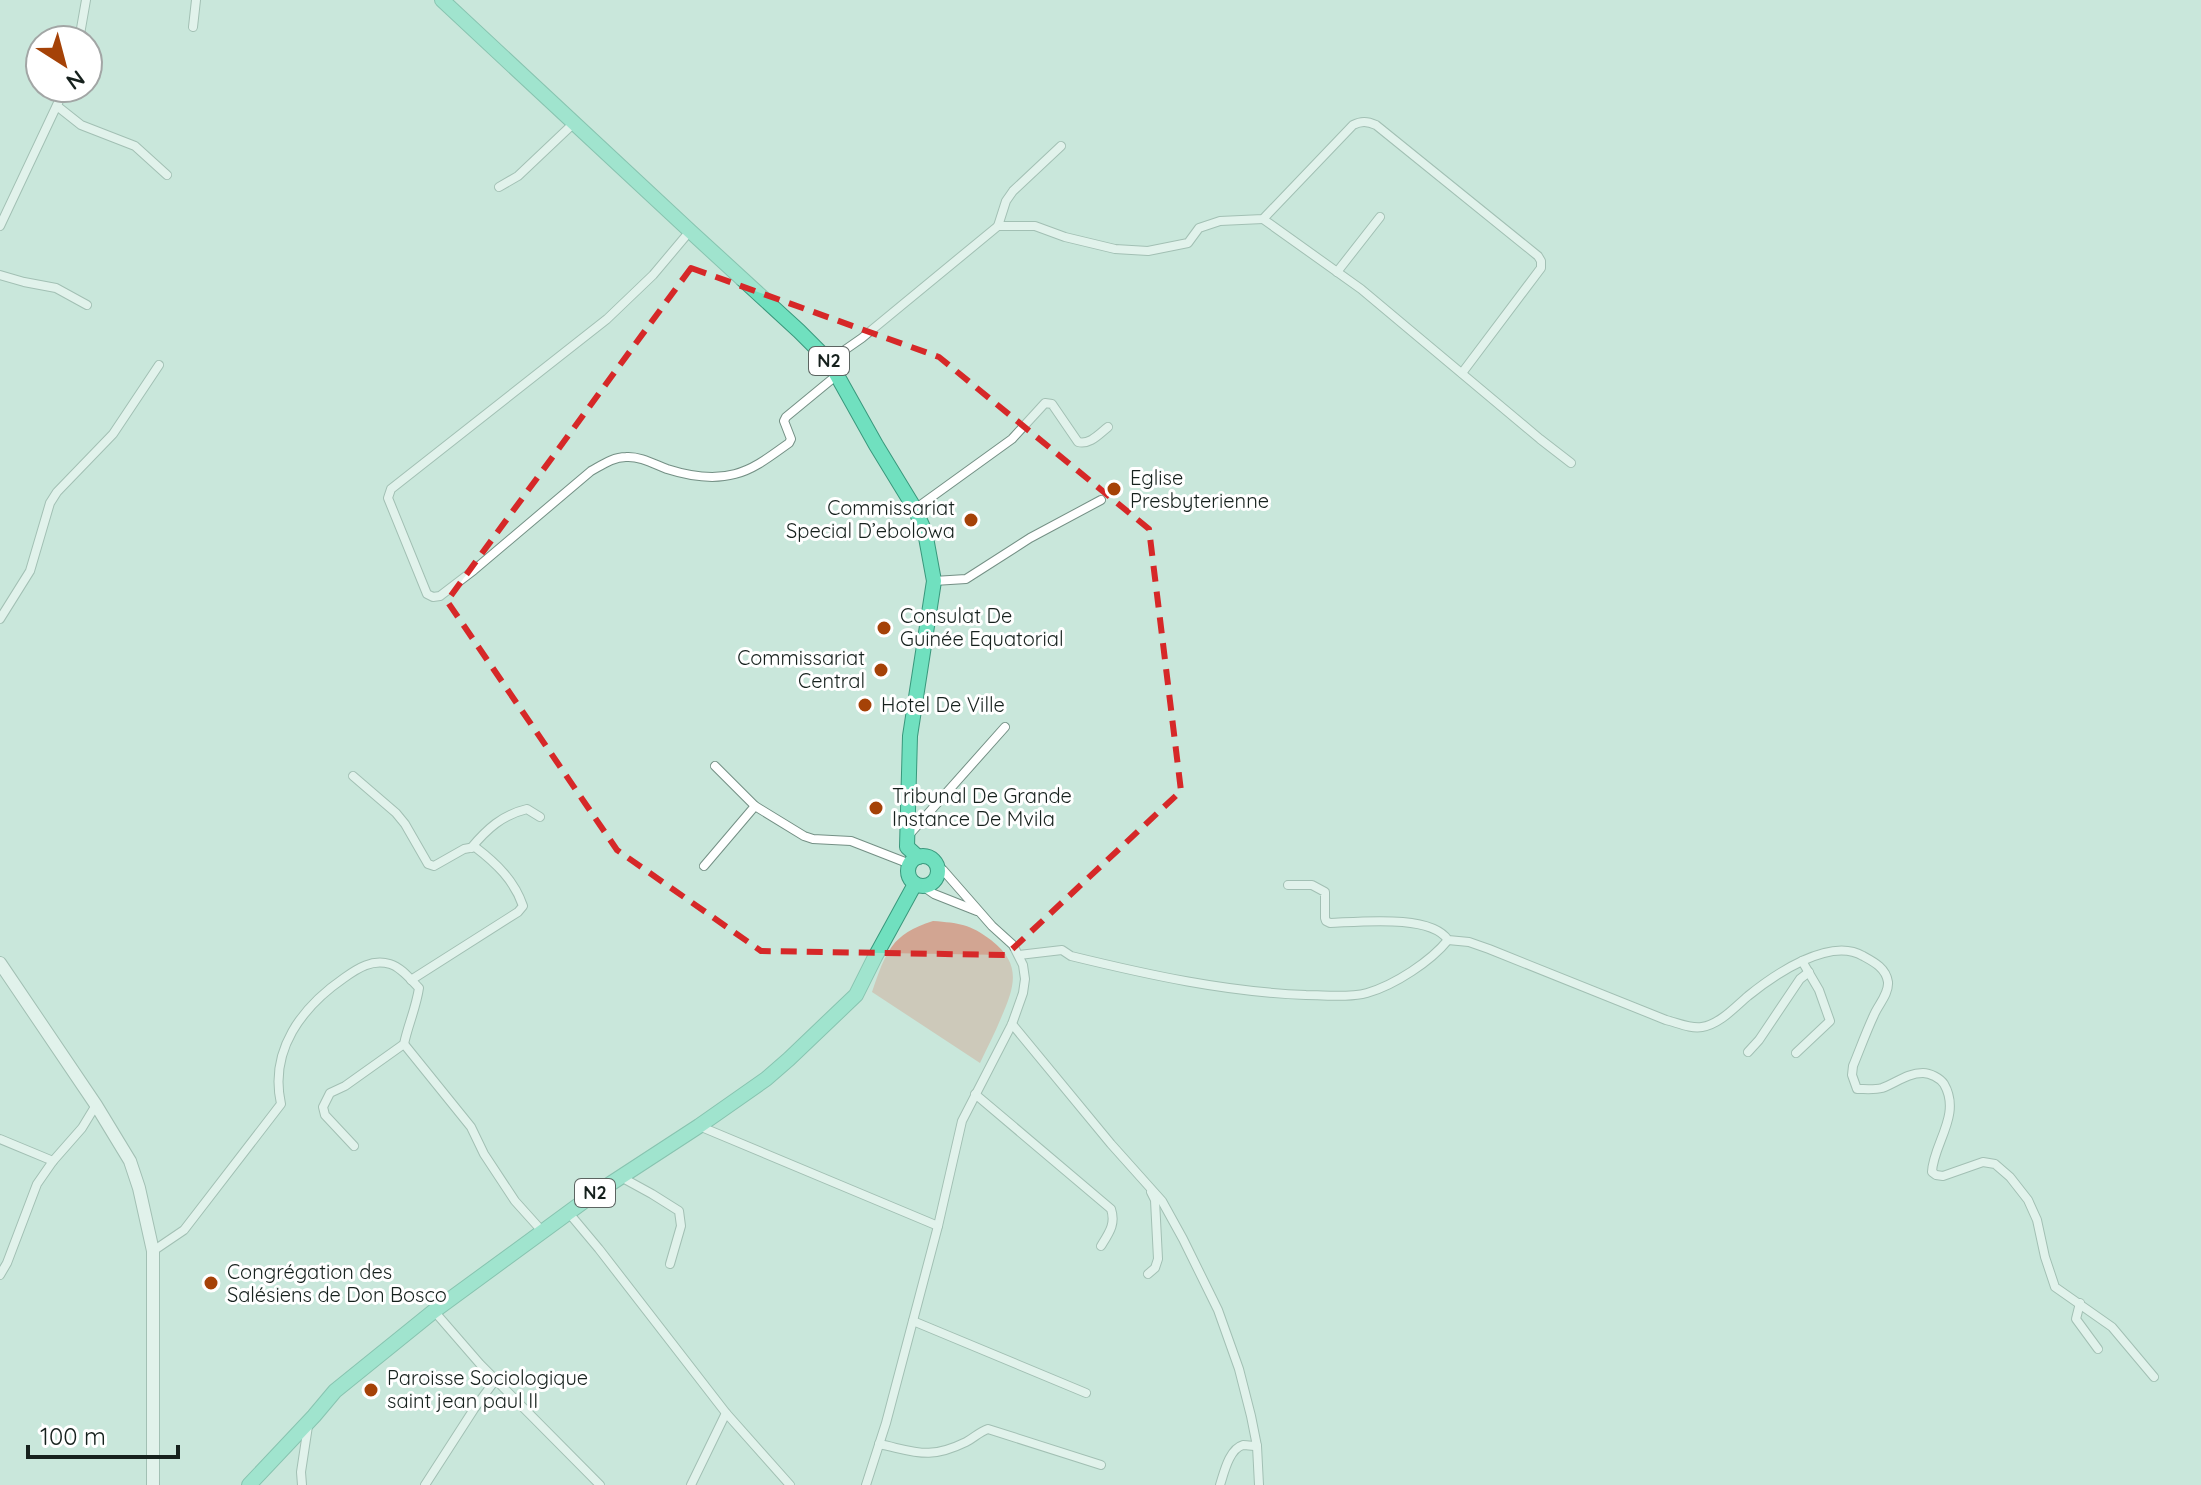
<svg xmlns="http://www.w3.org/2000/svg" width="2201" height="1485" font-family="Quicksand,sans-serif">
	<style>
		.green { fill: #d2a592 }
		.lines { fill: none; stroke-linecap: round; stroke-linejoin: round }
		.minor-casing { stroke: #749085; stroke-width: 10 }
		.secondary-casing { stroke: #749085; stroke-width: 14 }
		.trunk-casing { stroke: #39987c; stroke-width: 16 }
		.minor { stroke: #fff; stroke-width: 8 }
		.secondary { stroke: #fff; stroke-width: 12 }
		.trunk { stroke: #70e0bf; stroke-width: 14 }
		.marked { fill: none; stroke: #d62828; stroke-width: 6; stroke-dasharray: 16 10; stroke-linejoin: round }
		.poi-dot { fill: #a54207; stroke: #fff; stroke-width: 3 }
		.labels { text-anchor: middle; stroke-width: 6; stroke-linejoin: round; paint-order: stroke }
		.shield { fill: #fff; stroke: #5c6461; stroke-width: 2 }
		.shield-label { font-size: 18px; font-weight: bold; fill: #16211d }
		.poi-label { font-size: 20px; fill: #16211d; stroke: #fff; text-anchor: start }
	</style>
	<rect width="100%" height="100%" fill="#c9e7db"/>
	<path class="green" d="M933,921C959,923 970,924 991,940C1022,964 1015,986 1001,1018C995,1033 987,1048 980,1063L872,992C886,952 891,934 933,921Z"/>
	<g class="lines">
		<defs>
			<g id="minor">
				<polyline points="193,27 196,0"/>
				<polyline points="79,40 86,0"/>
				<polyline points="57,106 81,125 135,146 167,175"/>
				<polyline points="499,187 518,176 574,123"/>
				<polyline points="1263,219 1361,289 1540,439 1571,463"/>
				<polyline points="0,226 65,88"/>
				<path d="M998,226H1035L1065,237L1115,249L1148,251L1188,243L1199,228L1220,221L1263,219L1353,125C1361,121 1367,121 1376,125L1538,256L1541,261V268L1462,373"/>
				<path d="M690,231L653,275L607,319L391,489L388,498L427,594L433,597L440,596L474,570L591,471C602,465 613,457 626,457C640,456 654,464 667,469C689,476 713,480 735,474C755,469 772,455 789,443L791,439L784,421L786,417L837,375"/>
				<polyline points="1337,272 1380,217"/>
				<polyline points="0,275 24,282 56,288 87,305"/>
				<polyline points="829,361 862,338 998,226 1006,201 1013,191 1061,146"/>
				<path d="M915,509L1012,439L1045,403L1052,404L1078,442C1090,445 1099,434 1108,427"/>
				<polyline points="934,581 966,579 1030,538 1101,500"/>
				<polyline points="0,619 30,571 50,503 57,492 113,434 159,365"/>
				<polyline points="715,766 755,806 804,836 813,839 851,841 910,864"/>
				<path d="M353,776L396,813L405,824L428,864L434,866L464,849L475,847C496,863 514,880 523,906L518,912L411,980"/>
				<polyline points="908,836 1005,727"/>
				<path d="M471,848C487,829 502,815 527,809L540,817"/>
				<polyline points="704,866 755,806"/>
				<polyline points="921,885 934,894 977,911"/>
				<path d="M1288,885H1312L1325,892V918L1326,921L1330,923C1359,922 1431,914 1448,940L1469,942L1489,949L1666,1020C1678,1023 1691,1029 1702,1027C1720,1024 1735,1007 1748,996C1774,975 1830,936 1863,956C1874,962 1886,968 1888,982C1889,994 1878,1005 1874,1015C1866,1032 1860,1049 1853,1066L1852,1075L1857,1089C1865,1089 1875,1090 1882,1088C1896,1083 1907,1073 1923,1073C1930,1073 1940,1078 1944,1084C1962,1115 1933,1144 1932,1172L1936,1175L1943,1176L1983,1162L1995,1164L2010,1177L2028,1200L2037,1220L2045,1257L2055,1287L2112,1327L2154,1377"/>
				<path d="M1019,955L1062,950L1071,956C1149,975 1226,992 1306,995C1326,995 1348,998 1367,993C1395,985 1431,961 1448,940"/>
				<polyline points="1012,1024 1111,1144 1162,1201 1183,1239 1218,1310 1239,1369 1251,1416 1257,1446 1259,1485"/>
				<polyline points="404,1044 471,1127 484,1154 515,1201 542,1231"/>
				<polyline points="1748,1052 1759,1040 1800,979 1809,972"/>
				<polyline points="1796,1053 1830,1021 1819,990 1802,961"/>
				<path d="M975,1094L1111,1209C1116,1224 1109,1233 1101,1246"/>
				<polyline points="699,1126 938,1226"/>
				<polyline points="0,1139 53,1161"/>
				<polyline points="621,1177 652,1194 679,1211 681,1226 670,1264"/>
				<polyline points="568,1212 599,1249 726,1413 790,1485"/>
				<path d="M153,1251L184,1230L281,1104C269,1050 302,1007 344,978C358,968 372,959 390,964C401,967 411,980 419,988C416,1008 408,1025 404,1044L345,1086L330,1093L323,1107L325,1115L354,1146"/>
				<polyline points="1148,1274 1155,1268 1158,1259 1155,1200 1151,1192"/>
				<polyline points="0,1275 7,1263 37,1184 53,1161 82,1128 96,1105"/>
				<polyline points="2080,1303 2076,1319 2098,1349"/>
				<polyline points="434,1311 480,1364 600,1485"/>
				<polyline points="913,1321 1086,1393"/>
				<path d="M879,1444C917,1452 929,1460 966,1442C974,1438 979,1432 988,1429L1101,1465"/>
				<polyline points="302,1485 301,1472 308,1426"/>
				<polyline points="425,1485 474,1409 496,1379"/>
				<polyline points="691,1485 726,1413"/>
				<polyline points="866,1485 886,1423 938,1226 962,1121 1012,1024 1023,993 1025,979 1023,965 1013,945 992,926 943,870 937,867"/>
				<path d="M1220,1485C1224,1473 1229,1449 1243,1445C1245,1445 1254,1446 1257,1446"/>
			</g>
			<polyline id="secondary" points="0,963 96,1105 130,1161 139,1188 153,1251 153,1485"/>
			<g id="trunk">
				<polyline points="442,0 690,231 799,331 829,361 876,445 915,509 925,532 934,581 910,736 907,847 918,857"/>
				<circle cx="923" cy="871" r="15"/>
				<polyline points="249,1485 314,1416 335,1391 434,1311 587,1199 699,1126 766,1079 789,1059 856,995 875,957 915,884"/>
			</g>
		</defs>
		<use href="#minor" class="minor-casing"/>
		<use href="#secondary" class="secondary-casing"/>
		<use href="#trunk" class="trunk-casing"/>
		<use href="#minor" class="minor"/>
		<use href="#secondary" class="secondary"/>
		<use href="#trunk" class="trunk"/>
	</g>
	<path d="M0 0H2201V1485H0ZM691,268L939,357L1149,529L1181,791L1006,955L761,951L617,850L447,601Z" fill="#c9e7db" fill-opacity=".55" fill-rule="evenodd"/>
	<path class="marked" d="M691,268L939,357L1149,529L1181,791L1006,955L761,951L617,850L447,601Z"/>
	<g class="poi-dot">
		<circle cx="1114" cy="489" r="8"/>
		<circle cx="971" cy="520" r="8"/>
		<circle cx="884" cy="628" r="8"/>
		<circle cx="881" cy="670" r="8"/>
		<circle cx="865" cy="705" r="8"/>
		<circle cx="876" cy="808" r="8"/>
		<circle cx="211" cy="1283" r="8"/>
		<circle cx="371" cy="1390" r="8"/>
	</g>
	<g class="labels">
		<g class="shield">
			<rect x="809" y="347" width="40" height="28" rx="6"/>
			<rect x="575" y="1179" width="40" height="28" rx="6"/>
		</g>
		<g class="shield-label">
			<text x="829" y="367">N2</text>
			<text x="595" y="1199">N2</text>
		</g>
		<g class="poi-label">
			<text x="1130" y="485">Eglise<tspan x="1130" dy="23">Presbyterienne</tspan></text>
			<text x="955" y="515" text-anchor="end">Commissariat<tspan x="955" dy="23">Special D’ebolowa</tspan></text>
			<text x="900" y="623">Consulat De<tspan x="900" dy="23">Guinée Equatorial</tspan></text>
			<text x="865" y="665" text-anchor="end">Commissariat<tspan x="865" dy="23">Central</tspan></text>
			<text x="881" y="712">Hotel De Ville</text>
			<text x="892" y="803">Tribunal De Grande<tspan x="892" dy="23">Instance De Mvila</tspan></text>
			<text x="227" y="1279">Congrégation des<tspan x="227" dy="23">Salésiens de Don Bosco</tspan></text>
			<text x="387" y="1385">Paroisse Sociologique<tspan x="387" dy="23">saint jean paul II</tspan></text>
		</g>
	</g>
	<g transform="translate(64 64) rotate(144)"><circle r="38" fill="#ffffff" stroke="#a2a6a5" stroke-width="2"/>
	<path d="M0-6L14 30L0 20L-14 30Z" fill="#a54207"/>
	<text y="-12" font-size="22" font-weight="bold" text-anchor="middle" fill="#16211d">N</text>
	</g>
	<path d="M28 1445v12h150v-12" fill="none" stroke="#16211d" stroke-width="4"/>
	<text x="40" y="1445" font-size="24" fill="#16211d" stroke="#ffffff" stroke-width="6" paint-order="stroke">100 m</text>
</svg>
